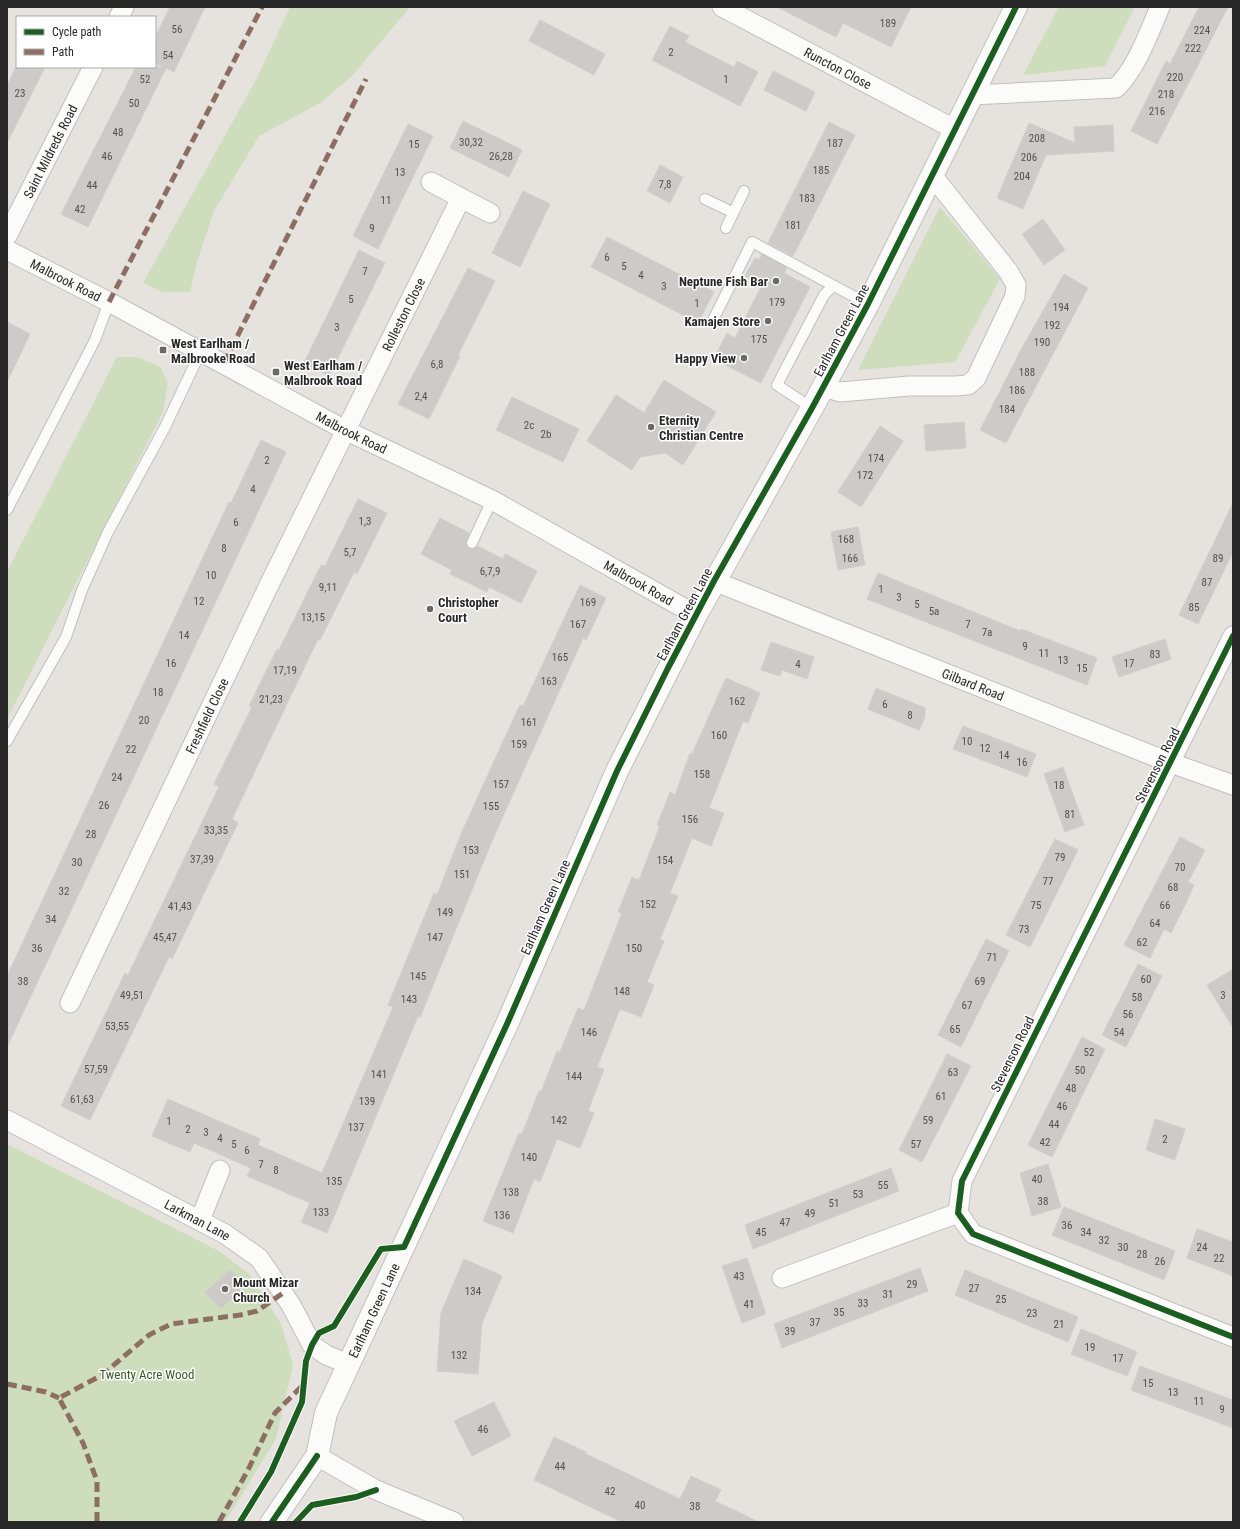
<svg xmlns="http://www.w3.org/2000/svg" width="1240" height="1529" font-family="'Roboto Condensed',sans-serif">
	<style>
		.green { fill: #ceddbb }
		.building { fill: #cdcac7; stroke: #d1cecb }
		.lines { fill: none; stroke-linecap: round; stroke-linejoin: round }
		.service-casing { stroke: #c0bfbf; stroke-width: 12 }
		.minor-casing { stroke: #c0bfbf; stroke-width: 21 }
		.tertiary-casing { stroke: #c0bfbf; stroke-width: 24 }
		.service { stroke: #fbfbfa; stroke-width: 10 }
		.minor { stroke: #fbfbfa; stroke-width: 19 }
		.tertiary { stroke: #fbfbfa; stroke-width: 22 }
		.quiet { stroke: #8d6e63; stroke-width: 5; stroke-dasharray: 10 5; stroke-linecap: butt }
		.cycleway-casing { stroke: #fff; stroke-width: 8 }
		.cycleway { stroke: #1b5e20; stroke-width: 6 }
		.poi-dot { fill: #6a6968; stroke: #fff; stroke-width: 1.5 }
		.labels { text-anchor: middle; stroke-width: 3; stroke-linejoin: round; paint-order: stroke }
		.number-label { font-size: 11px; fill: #525150 }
		.street-label { font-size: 13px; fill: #282828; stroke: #fff }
		.poi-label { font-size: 13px; font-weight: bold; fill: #282828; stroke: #fff; text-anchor: start }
		.park-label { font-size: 13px; fill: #355b22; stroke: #fff }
	</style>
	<rect width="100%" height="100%" fill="#e6e2de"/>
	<g class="green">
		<polygon points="290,7 410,7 353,75 320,103 259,136 214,211 197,262 190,292 163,292 143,283 257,78"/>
		<polygon points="1059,7 1135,7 1105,66 1023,75"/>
		<polygon points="940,207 1000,279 955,362 858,370"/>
		<polygon points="117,357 137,357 160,367 168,383 163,412 7,719 7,572"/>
		<polygon points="7,1144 219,1251 250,1275 281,1324 293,1365 276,1439 225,1522 7,1522"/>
	</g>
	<g class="building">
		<polygon points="170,7 205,7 174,72 166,68 88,227 61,214 136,67 164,67 155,63 155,38"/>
		<polygon points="777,7 911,7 891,47 843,23 836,37"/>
		<polygon points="1199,7 1228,7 1157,144 1131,131 1166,61 1170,64"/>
		<polygon points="540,20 605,54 594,75 529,41"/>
		<polygon points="670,26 689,36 685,42 710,55 734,67 737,61 758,72 740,106 652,60"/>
		<polygon points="16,67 45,67 7,143 7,86"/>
		<polygon points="773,71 815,92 806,111 764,90"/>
		<polygon points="463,121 522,150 509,177 450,148"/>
		<polygon points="829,122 855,135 793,256 768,243"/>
		<polygon points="1029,123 1075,143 1074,127 1113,125 1114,151 1046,155 1023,209 997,198"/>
		<polygon points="408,124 433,136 378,249 353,236"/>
		<polygon points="660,165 683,177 670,203 647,191"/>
		<polygon points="523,191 550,204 520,267 492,253"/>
		<polygon points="1043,219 1065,250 1044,265 1022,234"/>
		<polygon points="607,237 714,292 698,323 591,267"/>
		<polygon points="359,250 385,263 329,376 304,363"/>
		<polygon points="762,254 787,268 784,273 810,287 761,383 714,359 727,333 735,338 762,285 745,276 755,258 759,260"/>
		<polygon points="468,268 495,281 458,355 460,356 429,419 398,404"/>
		<polygon points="1064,274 1088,288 1006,443 980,430 1022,348"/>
		<polygon points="7,322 30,334 7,382"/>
		<polygon points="664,380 716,412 683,465 665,453 640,457 632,470 587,441 616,395 644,413"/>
		<polygon points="512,397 579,429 563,462 496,430"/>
		<polygon points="964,422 966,448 926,451 924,425"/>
		<polygon points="880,426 903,441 861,507 838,492"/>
		<polygon points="261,440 286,452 7,1047 7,976 229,502 231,503"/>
		<polygon points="358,499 387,513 357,574 354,572 320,640 318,639 232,819 238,823 172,959 169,957 90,1120 61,1106 125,973 128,975 219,787 214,784 252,707 249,706 277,649 279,650 321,565 325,566"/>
		<polygon points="1233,503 1233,552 1198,624 1179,615"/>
		<polygon points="440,518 469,533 466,543 469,549 473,549 478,546 503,559 505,554 537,571 521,603 489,587 487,592 450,574 452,570 421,554"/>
		<polygon points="858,527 865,565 838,570 831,532"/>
		<polygon points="878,573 1020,631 1021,629 1097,658 1087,685 867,599"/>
		<polygon points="580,585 606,598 586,640 583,638 492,841 420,1017 418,1016 327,1233 301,1222 310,1203 247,1176 251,1168 194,1143 190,1152 152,1136 168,1099 260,1139 258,1145 322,1173 393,1007 388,1005 434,893 437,895 461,834 500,748 520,705 523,706"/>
		<polygon points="1165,639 1171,659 1119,677 1112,657"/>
		<polygon points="771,642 814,657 807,679 782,670 780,676 761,670"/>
		<polygon points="726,678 760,693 748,723 743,721 709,808 724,813 711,846 692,838 670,893 678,896 660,939 664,941 647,982 654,985 641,1017 620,1009 597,1067 604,1069 588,1111 594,1113 580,1148 557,1139 540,1182 534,1179 513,1233 483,1221 519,1133 522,1134 539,1091 541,1092 557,1051 560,1052 578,1008 584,1010 622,913 618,912 632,877 639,880 660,826 657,825 670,792 675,795 690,753 692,754"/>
		<polygon points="876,688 925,708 925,717 919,730 868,709"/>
		<polygon points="963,726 1036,754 1027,777 953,749"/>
		<polygon points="1063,767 1084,825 1065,832 1044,774"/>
		<polygon points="1180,837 1205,850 1188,882 1194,885 1185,905 1171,933 1164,929 1150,958 1124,945"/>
		<polygon points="1055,839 1078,850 1030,947 1006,935"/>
		<polygon points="986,939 1009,951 961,1047 938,1035"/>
		<polygon points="1138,964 1162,976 1126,1047 1102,1035"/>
		<polygon points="1233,969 1233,1028 1207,985"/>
		<polygon points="1082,1037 1105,1049 1052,1157 1028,1145"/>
		<polygon points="947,1054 971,1066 922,1162 899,1150"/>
		<polygon points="1155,1119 1185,1129 1175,1160 1146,1150"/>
		<polygon points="1048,1164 1061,1207 1032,1216 1020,1173"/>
		<polygon points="891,1168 899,1191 753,1249 745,1225"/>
		<polygon points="1064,1207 1175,1251 1164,1280 1052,1235"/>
		<polygon points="1197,1229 1233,1242 1233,1276 1187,1258"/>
		<polygon points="747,1258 766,1314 742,1323 722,1266"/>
		<polygon points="464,1259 502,1276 482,1323 478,1374 437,1371 441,1313"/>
		<polygon points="920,1268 928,1291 782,1348 774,1324"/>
		<polygon points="230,1270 245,1285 221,1309 205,1293"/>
		<polygon points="965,1270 1078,1317 1068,1342 955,1295"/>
		<polygon points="1081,1329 1137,1352 1127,1376 1071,1354"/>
		<polygon points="1140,1366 1233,1400 1233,1428 1131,1390"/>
		<polygon points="494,1402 511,1436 472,1456 454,1421"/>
		<polygon points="554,1437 586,1452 586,1454 680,1499 691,1476 721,1490 715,1501 759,1522 622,1522 534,1480"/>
	</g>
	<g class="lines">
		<defs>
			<g id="service">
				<polyline points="705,199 732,212"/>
				<polyline points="726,228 744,191"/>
				<polyline points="714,318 752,242 868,304"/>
				<polyline points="812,408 777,385 824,295 833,286"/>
				<polyline points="7,510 95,340 109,302"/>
				<polyline points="472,543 492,500"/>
				<polyline points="7,741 66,637 82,590 108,532 165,427 201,351"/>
			</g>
			<g id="minor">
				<path id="s1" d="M722,7L954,129"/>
				<polyline points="119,17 124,7"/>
				<path d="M972,95L1116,88C1137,67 1148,35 1160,7"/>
				<polyline points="431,182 461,198"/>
				<path id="s2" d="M7,236L93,67"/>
				<path id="s3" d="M7,250L109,302L345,430L492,500L696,615"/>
				<polyline points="824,387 840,392 909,386 955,386 968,385 976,378 1015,296 1016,285 1008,271 932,175"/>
				<path id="s4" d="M714,581L1171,763L1233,785"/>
				<polyline points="1233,636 962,1181 958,1213 973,1234 1233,1337"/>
				<path id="s5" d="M70,1003L269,585L461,198L490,213"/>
				<path id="s6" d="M7,1120L225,1234L259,1258L291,1305L312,1345L326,1355L348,1364"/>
				<polyline points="200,1220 220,1170"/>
				<polyline points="782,1278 958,1213"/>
				<polyline points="317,1456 376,1490 454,1522"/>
			</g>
			<g id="tertiary">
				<path id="s7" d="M272,1522L317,1456L326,1413L507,1024L617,771L696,615L812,408L868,304L1016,7"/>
			</g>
		</defs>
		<use href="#service" class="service-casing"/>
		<use href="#minor" class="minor-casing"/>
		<use href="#tertiary" class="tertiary-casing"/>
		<use href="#service" class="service"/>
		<use href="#minor" class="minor"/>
		<use href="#tertiary" class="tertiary"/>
		<g class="quiet">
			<polyline points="109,302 262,7"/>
			<polyline points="224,363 366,79"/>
			<polyline points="7,1384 46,1392 59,1398"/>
			<polyline points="97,1522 97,1481 83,1443 59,1398 102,1375 149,1335 171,1324 240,1315 257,1311 283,1293"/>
			<polyline points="219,1522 248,1470 275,1413 304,1384"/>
		</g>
		<defs>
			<g id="cycleway">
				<polyline points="1233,636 962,1181 958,1213 973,1234 1233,1337"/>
				<polyline points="240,1522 271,1472 302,1402 306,1361 312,1345 319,1333 334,1326 381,1249 404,1247 507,1024 617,771 668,668 714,581 812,408 868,304 1016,7"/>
				<polyline points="272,1522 317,1456"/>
				<polyline points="296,1522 312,1505 356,1497 376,1490"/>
			</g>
		</defs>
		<use href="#cycleway" class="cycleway-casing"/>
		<use href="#cycleway" class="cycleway"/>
	</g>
	<g class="poi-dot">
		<circle cx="776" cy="281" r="4"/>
		<circle cx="768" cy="321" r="4"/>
		<rect x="159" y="346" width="8" height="8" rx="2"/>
		<circle cx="744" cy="358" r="4"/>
		<rect x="272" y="368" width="8" height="8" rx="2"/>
		<circle cx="651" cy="427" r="4"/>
		<circle cx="430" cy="609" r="4"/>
		<circle cx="225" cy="1289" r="4"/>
	</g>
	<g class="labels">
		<g class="number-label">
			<text x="888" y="27">189</text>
			<text x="177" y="33">56</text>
			<text x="1202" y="34">224</text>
			<text x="1193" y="52">222</text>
			<text x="671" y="56">2</text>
			<text x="168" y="59">54</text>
			<text x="1175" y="81">220</text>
			<text x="145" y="83">52</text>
			<text x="726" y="83">1</text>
			<text x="20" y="97">23</text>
			<text x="1166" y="98">218</text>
			<text x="134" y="107">50</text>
			<text x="1157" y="115">216</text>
			<text x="118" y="136">48</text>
			<text x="1037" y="142">208</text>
			<text x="471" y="146">30,32</text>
			<text x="835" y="147">187</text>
			<text x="414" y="148">15</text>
			<text x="107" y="160">46</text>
			<text x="501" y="160">26,28</text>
			<text x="1029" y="161">206</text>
			<text x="821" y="174">185</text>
			<text x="400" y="176">13</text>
			<text x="1022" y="180">204</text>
			<text x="665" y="188">7,8</text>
			<text x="92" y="189">44</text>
			<text x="807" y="202">183</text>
			<text x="386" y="204">11</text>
			<text x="80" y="213">42</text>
			<text x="793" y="229">181</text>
			<text x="372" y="232">9</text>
			<text x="607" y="261">6</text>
			<text x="624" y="270">5</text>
			<text x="365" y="275">7</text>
			<text x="641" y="279">4</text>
			<text x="664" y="290">3</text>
			<text x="351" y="303">5</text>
			<text x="777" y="306">179</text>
			<text x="697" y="307">1</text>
			<text x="1061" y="311">194</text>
			<text x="1052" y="329">192</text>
			<text x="337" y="331">3</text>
			<text x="759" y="343">175</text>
			<text x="1042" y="346">190</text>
			<text x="437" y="368">6,8</text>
			<text x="1027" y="376">188</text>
			<text x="1017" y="394">186</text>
			<text x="421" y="400">2,4</text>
			<text x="1007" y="413">184</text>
			<text x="529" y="429">2c</text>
			<text x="546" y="438">2b</text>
			<text x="876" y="462">174</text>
			<text x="267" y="464">2</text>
			<text x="865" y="479">172</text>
			<text x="253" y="493">4</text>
			<text x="365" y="525">1,3</text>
			<text x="236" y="526">6</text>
			<text x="846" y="543">168</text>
			<text x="224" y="552">8</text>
			<text x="350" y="556">5,7</text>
			<text x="850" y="562">166</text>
			<text x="1218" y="562">89</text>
			<text x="490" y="575">6,7,9</text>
			<text x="211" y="579">10</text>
			<text x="1207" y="586">87</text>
			<text x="328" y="591">9,11</text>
			<text x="881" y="593">1</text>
			<text x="899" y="601">3</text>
			<text x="199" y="605">12</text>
			<text x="588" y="606">169</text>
			<text x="917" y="608">5</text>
			<text x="1194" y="611">85</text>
			<text x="934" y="615">5a</text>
			<text x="313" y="621">13,15</text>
			<text x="578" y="628">167</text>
			<text x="968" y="628">7</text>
			<text x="987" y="636">7a</text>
			<text x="184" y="639">14</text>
			<text x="1025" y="650">9</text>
			<text x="1044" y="657">11</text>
			<text x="1155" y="658">83</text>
			<text x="560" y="661">165</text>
			<text x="1063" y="664">13</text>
			<text x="171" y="667">16</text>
			<text x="1129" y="667">17</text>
			<text x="798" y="668">4</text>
			<text x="1082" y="672">15</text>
			<text x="285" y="674">17,19</text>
			<text x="549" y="685">163</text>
			<text x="158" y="696">18</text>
			<text x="271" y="703">21,23</text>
			<text x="737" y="705">162</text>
			<text x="885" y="708">6</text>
			<text x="910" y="719">8</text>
			<text x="144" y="724">20</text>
			<text x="529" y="726">161</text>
			<text x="719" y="739">160</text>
			<text x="967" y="745">10</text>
			<text x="519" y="748">159</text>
			<text x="985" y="752">12</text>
			<text x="131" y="753">22</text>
			<text x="1004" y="759">14</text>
			<text x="1022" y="766">16</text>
			<text x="702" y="778">158</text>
			<text x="117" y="781">24</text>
			<text x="501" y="788">157</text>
			<text x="1059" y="789">18</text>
			<text x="104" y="809">26</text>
			<text x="491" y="810">155</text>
			<text x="1070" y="818">81</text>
			<text x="690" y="823">156</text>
			<text x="216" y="834">33,35</text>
			<text x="91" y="838">28</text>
			<text x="471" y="854">153</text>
			<text x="1060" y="861">79</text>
			<text x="202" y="863">37,39</text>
			<text x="665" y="864">154</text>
			<text x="77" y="866">30</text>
			<text x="1180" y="871">70</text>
			<text x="462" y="878">151</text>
			<text x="1048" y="885">77</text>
			<text x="1173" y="891">68</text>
			<text x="64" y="895">32</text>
			<text x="648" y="908">152</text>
			<text x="1036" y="909">75</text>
			<text x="1165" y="909">66</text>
			<text x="180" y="910">41,43</text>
			<text x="445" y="916">149</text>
			<text x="51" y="923">34</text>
			<text x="1155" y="927">64</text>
			<text x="1024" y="933">73</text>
			<text x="165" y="941">45,47</text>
			<text x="435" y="941">147</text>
			<text x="1142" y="946">62</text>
			<text x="37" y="952">36</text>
			<text x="634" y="952">150</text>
			<text x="992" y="961">71</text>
			<text x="418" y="980">145</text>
			<text x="1146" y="983">60</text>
			<text x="23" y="985">38</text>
			<text x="980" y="985">69</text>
			<text x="622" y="995">148</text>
			<text x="132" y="999">49,51</text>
			<text x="1223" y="999">3</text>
			<text x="1137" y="1001">58</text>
			<text x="409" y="1003">143</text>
			<text x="967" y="1009">67</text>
			<text x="1128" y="1018">56</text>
			<text x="117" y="1030">53,55</text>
			<text x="955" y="1033">65</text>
			<text x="589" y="1036">146</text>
			<text x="1119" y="1036">54</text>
			<text x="1089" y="1056">52</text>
			<text x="96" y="1073">57,59</text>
			<text x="1080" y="1074">50</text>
			<text x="953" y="1076">63</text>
			<text x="379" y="1078">141</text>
			<text x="574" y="1080">144</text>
			<text x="1071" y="1092">48</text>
			<text x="941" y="1100">61</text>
			<text x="82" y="1103">61,63</text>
			<text x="367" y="1105">139</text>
			<text x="1062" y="1110">46</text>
			<text x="559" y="1124">142</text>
			<text x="928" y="1124">59</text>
			<text x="169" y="1125">1</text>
			<text x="1054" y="1128">44</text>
			<text x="356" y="1131">137</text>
			<text x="188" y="1133">2</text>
			<text x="206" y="1136">3</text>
			<text x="220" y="1142">4</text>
			<text x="1165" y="1143">2</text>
			<text x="1045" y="1146">42</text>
			<text x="234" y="1148">5</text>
			<text x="916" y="1148">57</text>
			<text x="247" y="1154">6</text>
			<text x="529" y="1161">140</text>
			<text x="261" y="1168">7</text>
			<text x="276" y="1174">8</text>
			<text x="1037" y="1183">40</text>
			<text x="334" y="1185">135</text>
			<text x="883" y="1189">55</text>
			<text x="511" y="1196">138</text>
			<text x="858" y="1198">53</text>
			<text x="1043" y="1205">38</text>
			<text x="834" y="1207">51</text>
			<text x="321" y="1216">133</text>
			<text x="810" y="1217">49</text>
			<text x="502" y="1219">136</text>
			<text x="785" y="1226">47</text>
			<text x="1067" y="1229">36</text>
			<text x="761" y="1236">45</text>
			<text x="1086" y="1236">34</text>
			<text x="1104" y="1244">32</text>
			<text x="1123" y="1251">30</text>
			<text x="1202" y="1251">24</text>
			<text x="1142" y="1258">28</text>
			<text x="1219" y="1262">22</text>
			<text x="1160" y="1265">26</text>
			<text x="739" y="1280">43</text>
			<text x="912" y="1288">29</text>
			<text x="974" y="1292">27</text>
			<text x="473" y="1295">134</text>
			<text x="888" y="1298">31</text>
			<text x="1001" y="1303">25</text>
			<text x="863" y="1307">33</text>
			<text x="749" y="1308">41</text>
			<text x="839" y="1316">35</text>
			<text x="1032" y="1317">23</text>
			<text x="815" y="1326">37</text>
			<text x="1059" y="1328">21</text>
			<text x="790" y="1335">39</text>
			<text x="1090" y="1351">19</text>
			<text x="459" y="1359">132</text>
			<text x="1118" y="1362">17</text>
			<text x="1148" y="1387">15</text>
			<text x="1173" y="1396">13</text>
			<text x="1199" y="1405">11</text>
			<text x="1222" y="1413">9</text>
			<text x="483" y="1433">46</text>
			<text x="560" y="1470">44</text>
			<text x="610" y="1495">42</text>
			<text x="640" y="1509">40</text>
			<text x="695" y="1510">38</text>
		</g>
		<g class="street-label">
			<text dy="5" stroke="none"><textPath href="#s1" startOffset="131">Runcton Close</textPath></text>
			<text dy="5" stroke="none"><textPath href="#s2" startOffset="95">Saint Mildreds Road</textPath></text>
			<text dy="5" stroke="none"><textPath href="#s3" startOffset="66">Malbrook Road</textPath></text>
			<text dy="5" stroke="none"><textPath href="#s5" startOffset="765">Rolleston Close</textPath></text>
			<text transform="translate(841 330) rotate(-62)" y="5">Earlham Green Lane</text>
			<text dy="5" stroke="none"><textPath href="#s3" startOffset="390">Malbrook Road</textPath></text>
			<text dy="5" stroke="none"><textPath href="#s3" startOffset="714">Malbrook Road</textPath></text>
			<text transform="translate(684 614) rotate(-62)" y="5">Earlham Green Lane</text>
			<text dy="5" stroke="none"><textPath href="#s4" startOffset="279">Gilbard Road</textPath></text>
			<text dy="5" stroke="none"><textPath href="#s5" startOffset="318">Freshfield Close</textPath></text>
			<text transform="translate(1157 765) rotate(-63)" y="5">Stevenson Road</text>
			<text transform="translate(545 907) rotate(-66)" y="5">Earlham Green Lane</text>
			<text transform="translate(1012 1054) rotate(-64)" y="5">Stevenson Road</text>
			<text dy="5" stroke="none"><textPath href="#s6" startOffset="215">Larkman Lane</textPath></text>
			<text dy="5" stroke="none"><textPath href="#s7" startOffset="237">Earlham Green Lane</textPath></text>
		</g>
		<g class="poi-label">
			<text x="768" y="286" text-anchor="end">Neptune Fish Bar</text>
			<text x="760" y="326" text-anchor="end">Kamajen Store</text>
			<text x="171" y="348">West Earlham /<tspan x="171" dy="15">Malbrooke Road</tspan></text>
			<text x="736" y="363" text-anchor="end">Happy View</text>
			<text x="284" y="370">West Earlham /<tspan x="284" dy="15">Malbrook Road</tspan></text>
			<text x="659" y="425">Eternity<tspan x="659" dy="15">Christian Centre</tspan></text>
			<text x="438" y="607">Christopher<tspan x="438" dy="15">Court</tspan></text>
			<text x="233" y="1287">Mount Mizar<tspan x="233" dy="15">Church</tspan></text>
		</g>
		<g class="park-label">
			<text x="147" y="1379">Twenty Acre Wood</text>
		</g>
	</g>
	<rect width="1240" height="1529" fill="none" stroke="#282828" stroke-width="16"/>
	<rect x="16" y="16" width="140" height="52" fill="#ffffff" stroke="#a9a9a9"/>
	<rect x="24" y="29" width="20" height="6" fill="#1b5e20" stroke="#a9a9a9"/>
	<text x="52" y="36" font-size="12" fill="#282828">Cycle path</text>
	<rect x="24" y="49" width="20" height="6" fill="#8d6e63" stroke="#a9a9a9"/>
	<text x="52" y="56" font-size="12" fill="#282828">Path</text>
</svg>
